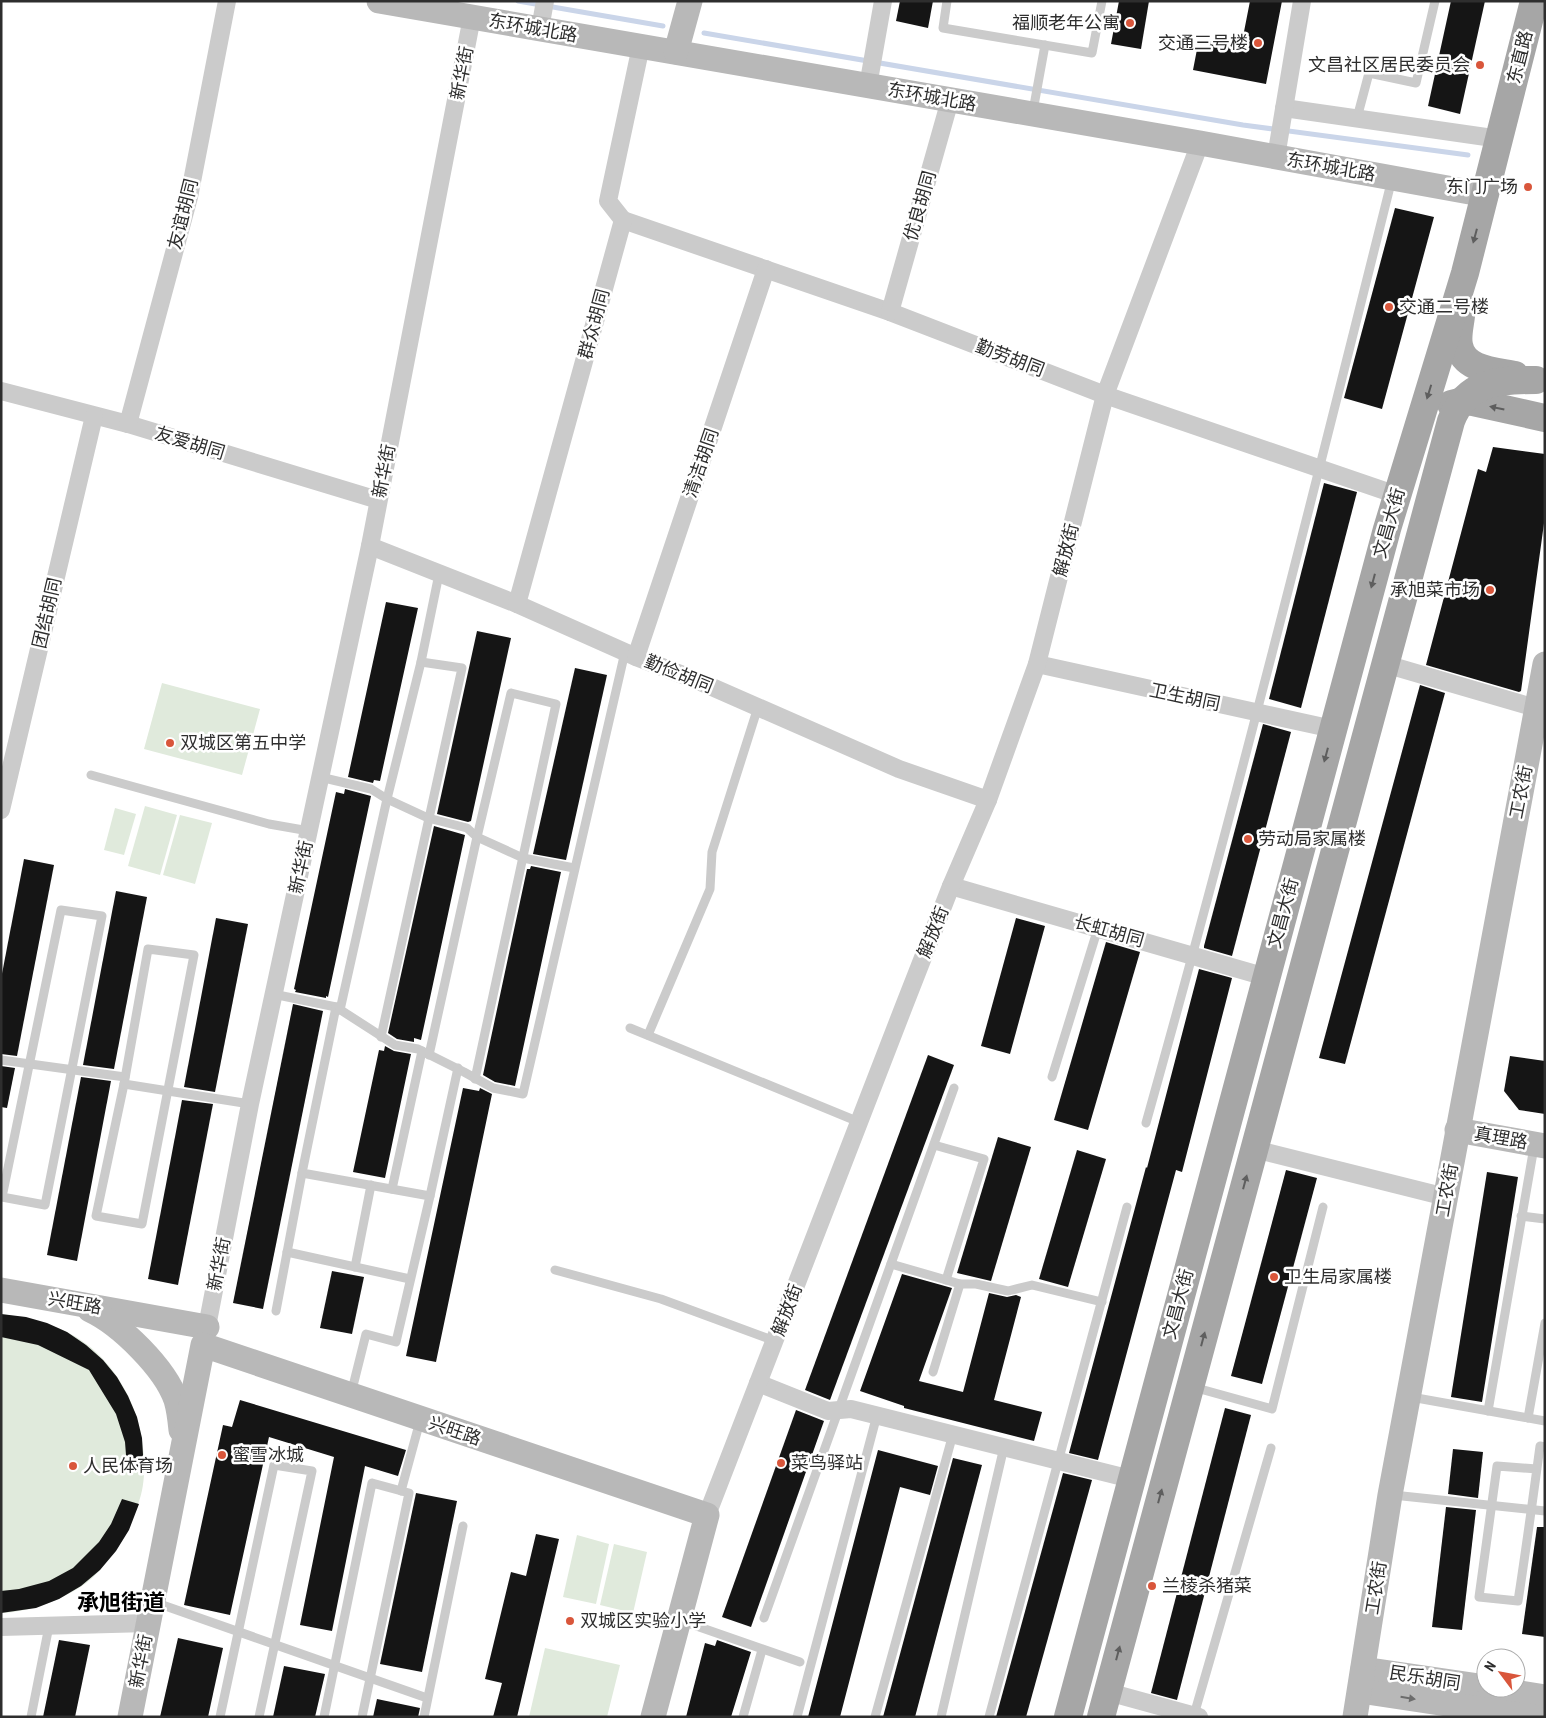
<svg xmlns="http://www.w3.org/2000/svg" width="1546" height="1718" font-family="'Roboto Condensed','Noto Sans SC',sans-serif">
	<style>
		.green { fill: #e0eadc }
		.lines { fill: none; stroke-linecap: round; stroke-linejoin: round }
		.stream { stroke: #cad5e9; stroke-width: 5 }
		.building { fill: #151515 }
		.lane { stroke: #cbcbcb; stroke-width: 9 }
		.street { stroke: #cbcbcb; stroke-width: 18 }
		.secondary { stroke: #b8b8b8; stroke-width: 25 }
		.primary { stroke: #a6a6a6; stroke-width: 28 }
		.oneway { fill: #5e5e5e }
		.oneway2 { fill: #6c6c6c }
		.poi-dot { fill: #d9563b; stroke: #fff; stroke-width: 2 }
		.labels { text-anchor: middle; stroke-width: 5; stroke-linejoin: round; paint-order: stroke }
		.poi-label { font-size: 18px; fill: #2e2e2e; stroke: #fff; text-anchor: start }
		.street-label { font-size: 18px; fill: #2e2e2e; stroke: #fff }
		.district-label { font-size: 22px; font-weight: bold; fill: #000; stroke: #fff }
	</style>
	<rect width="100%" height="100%" fill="#fff"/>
	<g class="green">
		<polygon points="162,683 260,709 242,775 144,749"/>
		<polygon points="145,806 177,815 160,875 128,866"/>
		<polygon points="115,808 136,814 124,855 104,850"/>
		<polygon points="180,815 212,823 195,884 163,875"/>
		<path d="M1,1314C24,1317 46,1322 67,1332C110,1353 139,1402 143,1448C145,1466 145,1487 138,1504C133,1517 124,1529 117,1540C112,1550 107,1561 100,1570C79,1595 33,1612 1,1613Z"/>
		<polygon points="577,1535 609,1544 596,1604 563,1597"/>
		<polygon points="614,1544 647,1552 633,1613 600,1605"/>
		<polygon points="545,1648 620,1665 607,1717 529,1717"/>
	</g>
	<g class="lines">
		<g class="stream">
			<polyline points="518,1 663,26"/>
			<polyline points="704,33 1243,125 1468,155"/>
		</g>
	</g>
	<g class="building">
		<polygon points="900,1 933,1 928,28 896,21"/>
		<polygon points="1119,1 1149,1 1141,49 1111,44"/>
		<polygon points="1250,1 1282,1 1266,84 1193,70 1199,39 1241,47"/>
		<polygon points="1451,1 1485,1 1460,114 1428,106"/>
		<polygon points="1395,208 1434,217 1382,409 1344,398"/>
		<polygon points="1493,447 1545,454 1545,516 1521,691 1519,692 1426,665 1478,469 1486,472"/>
		<polygon points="1324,483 1357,492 1301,708 1269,699"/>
		<polygon points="386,602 418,608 380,781 374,780 373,783 348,777"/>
		<polygon points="477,631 511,638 471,821 468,822 437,814"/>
		<polygon points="575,668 607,675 566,860 533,854"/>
		<polygon points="1420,685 1445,693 1345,1064 1319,1058"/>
		<polygon points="1263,724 1291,732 1232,956 1204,948 1204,946"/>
		<polygon points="345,789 371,796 328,997 326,996 326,998 295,992 296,990 294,989 336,792 344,794"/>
		<polygon points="434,826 465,835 421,1040 414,1038 414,1042 397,1039 388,1033"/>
		<polygon points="24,859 54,865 17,1056 1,1054 1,979"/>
		<polygon points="531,866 561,872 515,1086 495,1082 483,1075 527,869 530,869"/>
		<polygon points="116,891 147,897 114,1069 83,1065"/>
		<polygon points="216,918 248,924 215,1092 184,1087"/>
		<polygon points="1016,918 1045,926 1010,1054 981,1046"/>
		<polygon points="1106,942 1140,952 1088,1130 1054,1120"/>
		<polygon points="1199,969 1232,978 1182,1172 1176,1170 1098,1460 1069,1453 1146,1167 1147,1168"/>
		<polygon points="293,1004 323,1011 263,1309 233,1303"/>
		<polygon points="385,1046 394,1051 411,1054 385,1178 353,1172 379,1050 384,1051"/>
		<polygon points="928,1055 954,1065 830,1400 805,1390"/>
		<polygon points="1510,1056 1545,1061 1545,1114 1519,1110 1504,1091"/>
		<polygon points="1,1066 15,1068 7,1108 1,1107"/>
		<polygon points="81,1077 111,1081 77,1261 47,1255"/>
		<polygon points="463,1088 479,1091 480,1088 492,1094 436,1362 406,1356"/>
		<polygon points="182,1100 213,1104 178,1285 148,1279"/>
		<polygon points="998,1137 1031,1147 991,1281 957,1273"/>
		<polygon points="1077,1150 1106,1159 1068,1287 1039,1279"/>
		<polygon points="1286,1170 1317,1178 1262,1384 1231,1376"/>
		<polygon points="1487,1172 1518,1177 1482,1402 1451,1397"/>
		<polygon points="332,1271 364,1277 352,1334 320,1328"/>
		<polygon points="902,1274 952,1288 919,1381 963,1392 989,1293 1007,1297 1016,1295 1021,1297 994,1400 1042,1412 1034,1441 904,1408 904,1406 860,1391"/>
		<polygon points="1,1314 26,1317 47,1323 67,1332 86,1345 103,1360 117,1377 128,1396 137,1417 142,1438 144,1471 127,1468 125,1442 116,1414 89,1370 38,1345 1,1337"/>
		<polygon points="240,1400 406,1450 398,1476 365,1466 332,1631 300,1625 334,1457 269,1437 230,1615 184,1605 223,1425 232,1427"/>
		<polygon points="1225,1408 1251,1415 1177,1700 1151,1693"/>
		<polygon points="796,1410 824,1421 751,1627 722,1617"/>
		<polygon points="1453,1449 1483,1452 1478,1498 1448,1494"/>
		<polygon points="878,1450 938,1466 930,1495 900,1487 840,1717 808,1717"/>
		<polygon points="953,1458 982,1465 915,1717 883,1717"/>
		<polygon points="1063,1473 1092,1480 1026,1717 996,1717"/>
		<polygon points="416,1493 457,1501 422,1672 380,1664"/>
		<polygon points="122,1499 139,1504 129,1530 116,1551 100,1570 81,1586 59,1599 36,1608 1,1613 1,1591 19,1589 49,1581 73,1568 99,1542 111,1524"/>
		<polygon points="1446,1507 1476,1510 1462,1630 1432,1627"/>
		<polygon points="1537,1527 1545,1527 1545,1637 1522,1634"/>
		<polygon points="536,1534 559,1539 517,1717 493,1717 502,1683 485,1679 511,1572 526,1576"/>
		<polygon points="178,1638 223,1648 208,1717 160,1717"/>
		<polygon points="59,1640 90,1645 75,1717 43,1717"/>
		<polygon points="717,1640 751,1652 731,1717 686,1717 705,1643 715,1646"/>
		<polygon points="284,1666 325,1674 315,1717 273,1717"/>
		<polygon points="377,1699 420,1708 418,1717 373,1717"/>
	</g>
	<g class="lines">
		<g class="lane">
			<polyline points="947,1 943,28 1092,53 1102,1"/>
			<polyline points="1033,111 1045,45"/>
			<polyline points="1357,118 1369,73 1416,83 1435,1"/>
			<polyline points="91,775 269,824 309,831"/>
			<polyline points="320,777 371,789 387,799 428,818 467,828 477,837 523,858 574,868"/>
			<polygon points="61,910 102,916 45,1205 2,1197"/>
			<polygon points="148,949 194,955 142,1224 96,1216 124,1084"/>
			<polyline points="273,994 336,1007 395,1045 418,1049 464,1072 493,1088 523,1094 625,652"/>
			<polyline points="336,1007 302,1173 430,1196 458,1068"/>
			<polyline points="340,1010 387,799 421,662 439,574"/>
			<polyline points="630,1028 859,1122"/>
			<polyline points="648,1035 710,889 712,852 758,707"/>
			<polyline points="381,1037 462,668 421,662"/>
			<polyline points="429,1055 477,837 511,693 556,704 475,1079"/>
			<polyline points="1,1060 125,1077"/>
			<polyline points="1052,1077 1098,928"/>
			<polyline points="124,1084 250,1104"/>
			<path d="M1146,1123C1234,810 1313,495 1392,179"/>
			<polyline points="934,1145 984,1159 946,1280"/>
			<polyline points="392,1189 422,1051"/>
			<polyline points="1521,1216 1545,1219"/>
			<polyline points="287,1252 410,1279"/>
			<polyline points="891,1264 960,1284 933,1372"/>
			<polyline points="355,1267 371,1185"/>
			<polyline points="555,1270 661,1299 775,1341"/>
			<polyline points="960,1284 976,1284 1008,1291 1032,1285 1102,1302"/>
			<polyline points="276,1311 302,1173"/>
			<polyline points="1193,1387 1272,1409 1323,1207"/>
			<polyline points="351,1394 366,1334 396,1342 430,1196"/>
			<polyline points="1411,1397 1545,1421"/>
			<polyline points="1488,1411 1534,1147"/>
			<polyline points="1528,1418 1545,1323"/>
			<path d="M1537,1469L1497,1466L1479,1597L1518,1601C1526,1550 1533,1498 1540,1446L1545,1447"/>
			<polyline points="401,1491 420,1421"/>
			<polyline points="1393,1495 1545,1511"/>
			<polyline points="154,1602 427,1698"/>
			<polyline points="764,1618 954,1088"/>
			<polyline points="682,1621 800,1662"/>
			<polyline points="1194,1715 1271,1448"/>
			<polyline points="31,1717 49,1626"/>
			<polyline points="220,1717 274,1465 312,1471 259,1717"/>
			<polyline points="324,1717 372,1483 409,1493 362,1717"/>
			<polyline points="424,1717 463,1526"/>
			<polyline points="743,1717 762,1650"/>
			<polyline points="797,1717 877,1415"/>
			<polyline points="875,1717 953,1434"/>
			<polyline points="941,1717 1004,1447"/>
			<polyline points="989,1717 1127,1207"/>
		</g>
		<g class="street">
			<polyline points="540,29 545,1"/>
			<polyline points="868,86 883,1"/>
			<polyline points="1284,108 1500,139"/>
			<polyline points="1276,157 1302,1"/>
			<polyline points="623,220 890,312 1105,395 1397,495"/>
			<polyline points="890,312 950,100"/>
			<polyline points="1,391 128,424 378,500"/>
			<polyline points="128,424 189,197 227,1"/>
			<polyline points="370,546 517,604 636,657 696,680 899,769 988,800"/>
			<polyline points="517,604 623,220 608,201 641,46"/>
			<polyline points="636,657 766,269"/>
			<polyline points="1037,664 1333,729"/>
			<polyline points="1385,664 1536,708"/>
			<polyline points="1,810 94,416"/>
			<polyline points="951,886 1266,977"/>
			<polyline points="1254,1149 1446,1197"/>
			<polyline points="205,1337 250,1104 370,546 472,17"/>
			<polyline points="758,1383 828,1411 851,1409 1131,1479"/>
			<polyline points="707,1515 904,1006 951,886 988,800 1037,664 1105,395 1200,143"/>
			<polyline points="1,1627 148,1623"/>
			<polyline points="1108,1692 1199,1717"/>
		</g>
		<g class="secondary">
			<polyline points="379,1 1200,143 1486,195"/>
			<polyline points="676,52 690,1"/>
			<polyline points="1457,1130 1545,1146"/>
			<polyline points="1,1290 207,1327"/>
			<path d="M90,1310C120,1324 165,1368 176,1400C179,1410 180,1420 181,1430"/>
			<polyline points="1363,1669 1486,1687"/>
			<polyline points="1490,1688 1545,1697"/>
			<polyline points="1360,1691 1534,1717"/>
			<polyline points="130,1717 203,1345 707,1515 653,1717"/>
			<polyline points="1355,1717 1390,1495 1545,664"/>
		</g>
		<g class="primary">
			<path d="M1461,316C1460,325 1457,336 1459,345C1463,370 1495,371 1515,375"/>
			<polyline points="1451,404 1463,401 1473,402 1545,418"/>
			<polyline points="1068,1717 1387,529 1465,273 1534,1"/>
			<path d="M1101,1717L1451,421C1466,381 1499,380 1536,380"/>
		</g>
	</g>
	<defs><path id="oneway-solid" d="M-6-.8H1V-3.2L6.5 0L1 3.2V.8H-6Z" transform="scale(1.25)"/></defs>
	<g class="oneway">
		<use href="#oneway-solid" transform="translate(1475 236) rotate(105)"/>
		<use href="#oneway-solid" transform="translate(1429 392) rotate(107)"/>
		<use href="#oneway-solid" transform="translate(1497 408) rotate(-168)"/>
		<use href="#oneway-solid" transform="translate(1373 581) rotate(105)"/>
		<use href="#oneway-solid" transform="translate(1326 755) rotate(105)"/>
		<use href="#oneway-solid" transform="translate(1245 1182) rotate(-75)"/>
		<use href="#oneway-solid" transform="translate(1203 1339) rotate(-75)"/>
		<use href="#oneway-solid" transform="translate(1160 1496) rotate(-75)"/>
		<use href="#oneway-solid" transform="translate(1118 1653) rotate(-75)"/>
	</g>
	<use class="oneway2" href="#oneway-solid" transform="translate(1408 1698) rotate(9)"/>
	<g class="poi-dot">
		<circle cx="1130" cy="23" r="5"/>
		<circle cx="1258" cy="43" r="5"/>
		<circle cx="1480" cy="65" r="5"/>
		<circle cx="1528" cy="187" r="5"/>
		<circle cx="1389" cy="307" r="5"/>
		<circle cx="1490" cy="590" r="5"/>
		<circle cx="170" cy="743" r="5"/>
		<circle cx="1248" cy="839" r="5"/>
		<circle cx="1274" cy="1277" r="5"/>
		<circle cx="222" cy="1455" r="5"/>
		<circle cx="781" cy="1463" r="5"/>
		<circle cx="73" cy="1466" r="5"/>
		<circle cx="1152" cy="1586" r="5"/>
		<circle cx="570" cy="1621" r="5"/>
	</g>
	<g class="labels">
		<g class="poi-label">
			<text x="1120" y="29" text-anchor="end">福顺老年公寓</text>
			<text x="1248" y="49" text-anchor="end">交通三号楼</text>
			<text x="1470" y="71" text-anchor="end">文昌社区居民委员会</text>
			<text x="1518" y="193" text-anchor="end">东门广场</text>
			<text x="1399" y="313">交通二号楼</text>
			<text x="1480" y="596" text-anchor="end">承旭菜市场</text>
			<text x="180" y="749">双城区第五中学</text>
			<text x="1258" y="845">劳动局家属楼</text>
			<text x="1284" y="1283">卫生局家属楼</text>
			<text x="232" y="1461">蜜雪冰城</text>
			<text x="791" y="1469">菜鸟驿站</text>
			<text x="83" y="1472">人民体育场</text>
			<text x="1162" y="1592">兰棱杀猪菜</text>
			<text x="580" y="1627">双城区实验小学</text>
		</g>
		<g class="street-label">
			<text transform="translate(533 28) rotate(10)" y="6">东环城北路</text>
			<text transform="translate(1520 57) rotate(-76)" y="6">东直路</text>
			<text transform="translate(462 73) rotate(-79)" y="6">新华街</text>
			<text transform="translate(932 97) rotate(10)" y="6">东环城北路</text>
			<text transform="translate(1331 167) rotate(10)" y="6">东环城北路</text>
			<text transform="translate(920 206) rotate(-74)" y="6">优良胡同</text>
			<text transform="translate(183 214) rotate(-76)" y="6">友谊胡同</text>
			<text transform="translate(594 324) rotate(-75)" y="6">群众胡同</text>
			<text transform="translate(1010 358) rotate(21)" y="6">勤劳胡同</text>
			<text transform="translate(190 443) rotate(17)" y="6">友爱胡同</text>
			<text transform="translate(701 463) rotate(-71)" y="6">清洁胡同</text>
			<text transform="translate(384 471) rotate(-79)" y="6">新华街</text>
			<text transform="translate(1389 523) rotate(-74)" y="6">文昌大街</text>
			<text transform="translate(1066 550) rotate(-76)" y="6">解放街</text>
			<text transform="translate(47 613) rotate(-77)" y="6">团结胡同</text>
			<text transform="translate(679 674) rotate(22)" y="6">勤俭胡同</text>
			<text transform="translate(1185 697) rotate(12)" y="6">卫生胡同</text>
			<text transform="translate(1521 792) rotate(-79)" y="6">工农街</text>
			<text transform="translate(301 867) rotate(-78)" y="6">新华街</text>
			<text transform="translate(1283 913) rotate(-75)" y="6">文昌大街</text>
			<text transform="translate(1109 931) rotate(16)" y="6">长虹胡同</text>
			<text transform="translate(933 932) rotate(-68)" y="6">解放街</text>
			<text transform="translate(1501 1138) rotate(10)" y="6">真理路</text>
			<text transform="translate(1447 1190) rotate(-80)" y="6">工农街</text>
			<text transform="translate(219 1264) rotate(-79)" y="6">新华街</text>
			<text transform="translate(75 1303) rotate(10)" y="6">兴旺路</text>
			<text transform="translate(1178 1304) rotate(-75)" y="6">文昌大街</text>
			<text transform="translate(787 1310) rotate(-69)" y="6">解放街</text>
			<text transform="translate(455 1431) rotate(19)" y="6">兴旺路</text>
			<text transform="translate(1376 1588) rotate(-81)" y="6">工农街</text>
			<text transform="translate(141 1661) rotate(-79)" y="6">新华街</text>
			<text transform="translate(1425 1678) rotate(9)" y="6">民乐胡同</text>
		</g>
		<g class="district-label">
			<text x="121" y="1610">承旭街道</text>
		</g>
	</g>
	<rect width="1546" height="1718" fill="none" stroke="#2e2e2e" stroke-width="5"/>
	<g transform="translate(1501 1673) rotate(302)"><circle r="24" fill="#ffffff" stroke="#ababab"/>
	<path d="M0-4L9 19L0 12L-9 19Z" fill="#d9563b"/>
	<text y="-8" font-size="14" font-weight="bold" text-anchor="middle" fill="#2e2e2e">N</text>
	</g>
</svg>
